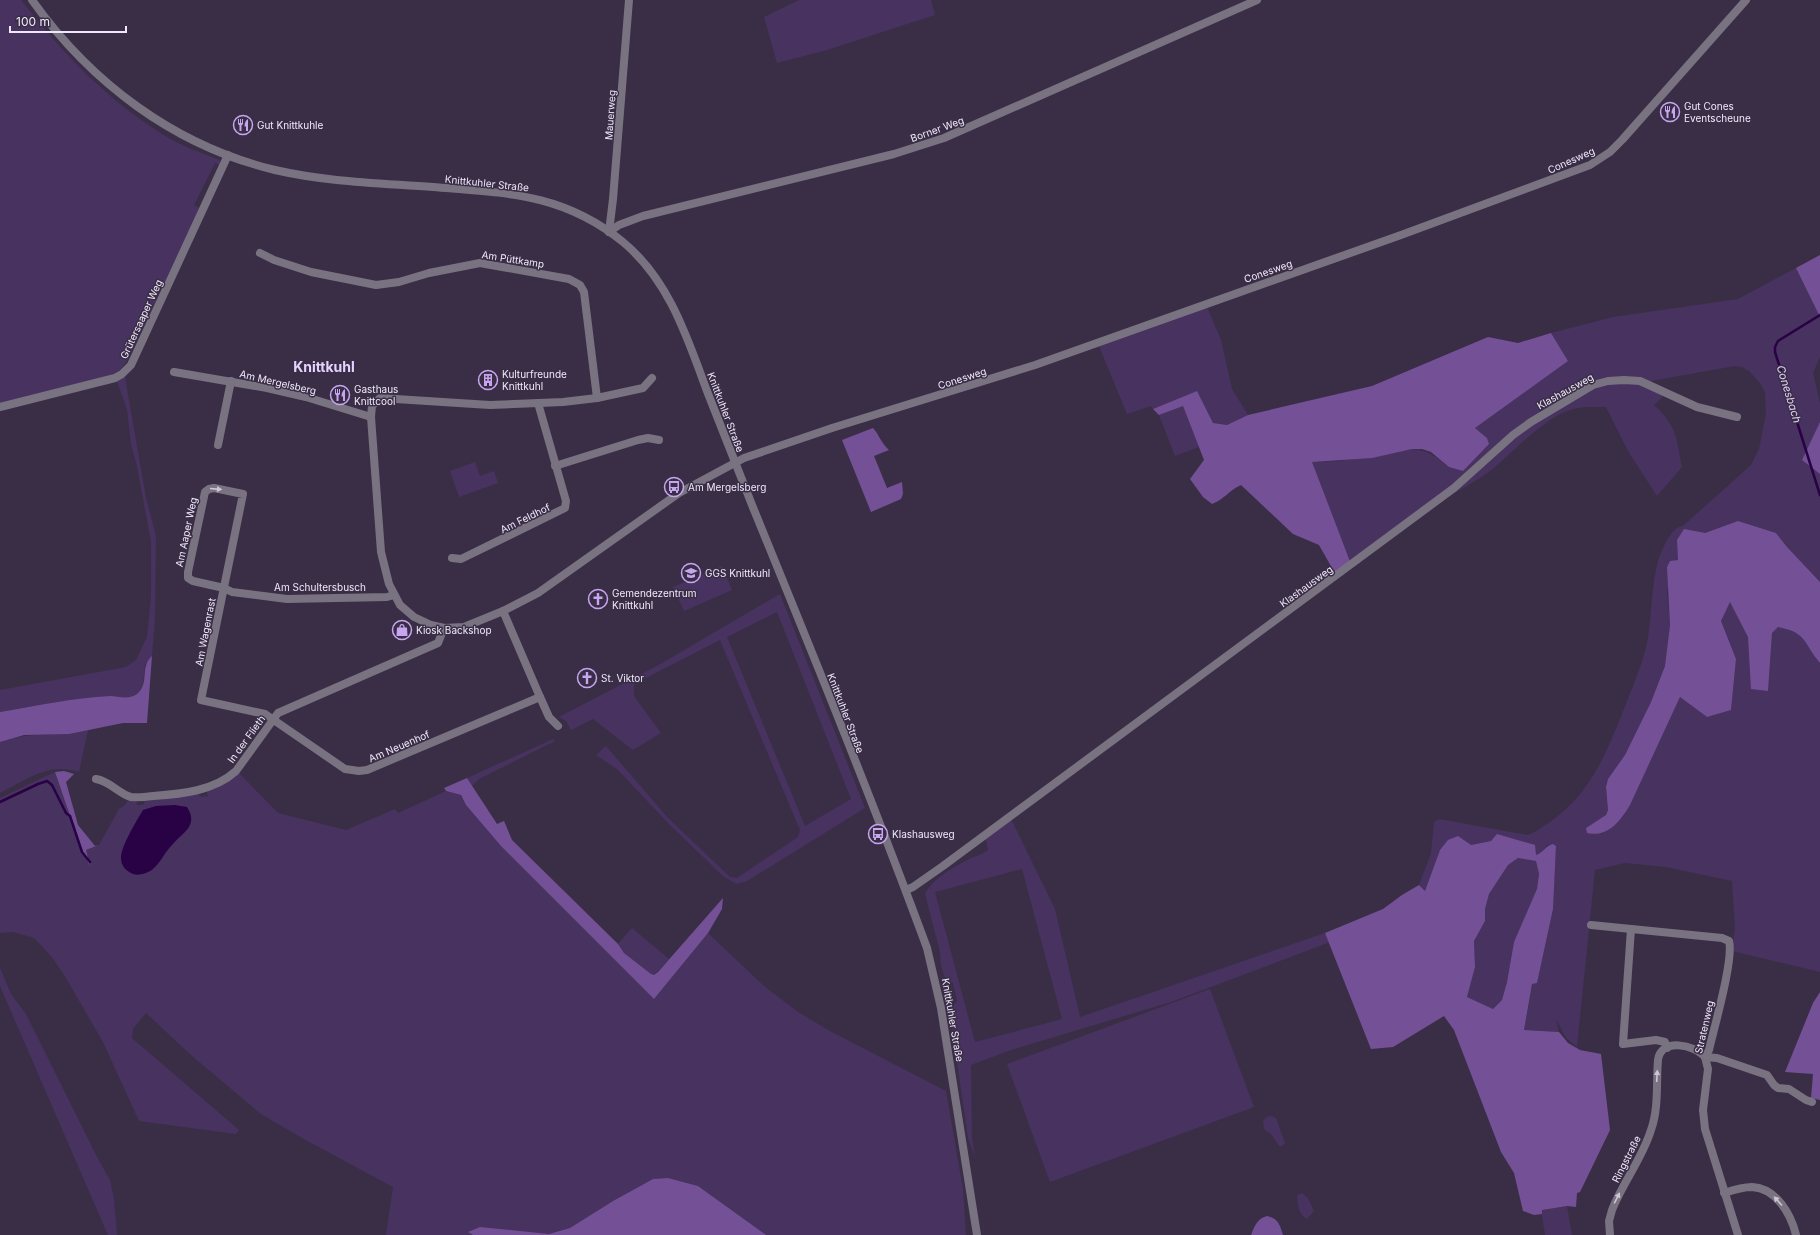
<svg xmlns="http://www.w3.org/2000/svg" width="1820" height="1235" font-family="Inter,sans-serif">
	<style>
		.green { fill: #48325f; fill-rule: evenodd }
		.forest { fill: #745197; fill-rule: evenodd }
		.water { fill: #290245 }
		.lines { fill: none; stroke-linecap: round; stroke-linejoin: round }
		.stream { stroke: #290245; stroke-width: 2.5 }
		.minor { stroke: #797381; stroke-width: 8 }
		.tertiary { stroke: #797381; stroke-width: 8 }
		.oneway { fill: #ccc5d5 }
		.labels { text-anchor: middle; stroke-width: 3; stroke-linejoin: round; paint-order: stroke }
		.poi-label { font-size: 10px; fill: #efe8f9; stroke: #3a2e47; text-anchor: start }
		.street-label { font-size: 10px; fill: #efe8f9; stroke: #3a2e47 }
		.water-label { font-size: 11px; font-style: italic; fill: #e1cff7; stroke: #3a2e47 }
		.district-label { font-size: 14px; font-weight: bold; fill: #e6d3fd; stroke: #3a2e47 }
	</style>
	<rect width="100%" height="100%" fill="#3a2e47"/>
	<g class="green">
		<path d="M0,0H21C63,54 108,101 167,137C183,147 203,153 220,160V165L215,163L194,205L199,208L195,218L127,361L121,369L112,375L0,405Z"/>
		<polygon points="799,0 931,0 935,15 827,50 777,63 764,17"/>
		<path d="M1796,268L1820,317V357L1813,373L1820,403V422L1802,460L1820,474V582L1787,547L1776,533L1738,521L1705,533L1677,540L1678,560L1667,591L1670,625L1665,666L1651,702L1625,755L1608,779L1606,787L1608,810L1606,815L1586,828L1591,834L1604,831L1630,805L1680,697L1707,717L1731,710L1736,659L1721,621L1730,601L1748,637L1750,656L1768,691L1772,633L1778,627C1810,634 1802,641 1820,663V972L1732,951L1735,928L1732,881L1666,867L1625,863L1595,870L1577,1047L1566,1038L1556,1019L1559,1032L1524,1030L1532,984L1537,983L1553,909L1556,846L1547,845L1541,853L1536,855L1535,850L1492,841L1440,850L1425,891L1419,885L1431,853L1434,822L1439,819L1527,835C1535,833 1542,827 1550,822C1591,793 1606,754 1624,709C1632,688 1642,666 1647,643C1652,616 1651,587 1658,561C1661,552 1671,526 1683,526L1751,465L1759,449L1766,414L1765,392L1760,383L1750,372L1742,367L1735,366L1645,382L1608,380L1530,421L1453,488L1351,564L1311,462L1339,461L1412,449C1428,450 1437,457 1449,467L1487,438L1475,428L1568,361L1551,333L1613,317L1738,299Z"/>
		<polygon points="1207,307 1221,340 1232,389 1248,415 1227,425 1213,423 1197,391 1153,409 1151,406 1127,414 1099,346"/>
		<polygon points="125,377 146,498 156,536 155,617 152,656 145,665 143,686 138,693 129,698 111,696 88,698 0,712 0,690 126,667 136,660 147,637 151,596 151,542 137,466 131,444 127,409 116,379"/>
		<path d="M1640,382L1663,396L1654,405C1677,426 1676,437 1682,467L1657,496L1628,451L1606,407C1594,407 1581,406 1570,410C1548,417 1523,442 1506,457C1490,473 1471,484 1451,495L1513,436L1594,386Z"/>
		<polygon points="1183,406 1199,447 1175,456 1159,415"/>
		<polygon points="475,462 480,476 494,471 498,483 459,497 450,471"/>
		<polygon points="722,566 732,590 684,611 673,587"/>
		<path d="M780,594L865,808L747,881L736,884L723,876L671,826L617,769L596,755L606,746L667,817L730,877L737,878L798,837L800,830L720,640L634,684V696L661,733L633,750L593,719L571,730L566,721L559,717L657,666ZM777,612L851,799L805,826L727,637Z"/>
		<path d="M88,730L79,772C48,762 27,780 0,793V742C31,731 57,737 88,730Z"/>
		<polygon points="553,739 555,741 479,779 472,786 467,778"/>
		<polygon points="55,772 81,848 89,864 86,850 99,845 119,809 125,805 128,800 134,800 137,803 137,805 143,805 145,801 197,793 201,797 208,796 207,792 220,786 238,772 278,813 346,830 395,809 398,813 446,791 460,795 466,805 501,846 654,999 708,933 764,986 798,1012 828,1030 946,1091 963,1189 966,1235 766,1235 698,1186 668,1178 653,1179 613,1201 570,1228 549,1234 480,1227 469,1232 473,1235 386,1235 393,1187 304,1139 261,1114 192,1056 146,1013 133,1029 132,1038 239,1130 236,1134 139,1121 103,1042 63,973 51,956 34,938 13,932 0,933 0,798"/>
		<path d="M1010,817L1055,909L1080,1017L1325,933L1330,942L1171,1002L1011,1050L971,1065L972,1138L975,1157L968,1138L952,1027V1007L957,1001L953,983L946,982L941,966L940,952L925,894C931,880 955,866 969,859C975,856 982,855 988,850L985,837ZM1022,869L1062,1019L975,1042L935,892Z"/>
		<polygon points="1518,858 1536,861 1539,874 1537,890 1514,942 1507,982 1502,1000 1493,1009 1467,997 1475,967 1474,941 1485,921 1485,909 1489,894 1508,865"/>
		<polygon points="632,928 669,959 654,975 651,974 624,953 618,944"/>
		<polygon points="0,968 11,994 26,1014 97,1157 110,1180 114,1199 117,1235 108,1235 0,986"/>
		<polygon points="1210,989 1254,1107 1050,1182 1007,1064"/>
		<polygon points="1271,1116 1276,1118 1285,1143 1282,1146 1279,1146 1271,1134 1264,1129 1263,1121 1267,1117"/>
		<path d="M1302,1193L1308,1198L1314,1211L1307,1219C1298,1214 1298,1205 1297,1195Z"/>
		<polygon points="1567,1206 1572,1235 1545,1235 1541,1210"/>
	</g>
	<g class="forest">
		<polygon points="1820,255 1820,317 1796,268"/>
		<path d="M1551,333L1568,361L1475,428L1487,438L1489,444L1463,471L1449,467L1431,452L1422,449H1412L1372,458L1312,462L1351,564L1336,575L1319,545L1293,534L1241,485C1228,491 1225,499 1212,504L1203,497L1190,479L1204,460L1183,406L1159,415L1153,409L1197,391L1213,423L1227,425L1248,415L1372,386L1488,337L1518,343Z"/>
		<polygon points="1820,422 1820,474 1802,460"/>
		<path d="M873,428C880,436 881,443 889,450L874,456L887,488L902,482L903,494L901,499L871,512L842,440Z"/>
		<path d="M1738,521L1776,533L1787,547L1820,582V663C1803,643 1808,633 1778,627L1772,633L1768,691L1751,689L1748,637L1730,602L1721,621L1736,659L1731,710L1707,717L1680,697L1630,805C1621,820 1608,838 1587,833L1586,828L1606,815L1608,810L1606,787L1608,779L1625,755L1651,702L1665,666L1670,625L1667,567L1670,561L1678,560L1677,540L1684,529L1705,533Z"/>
		<path d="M152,656L147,723H123L69,734L24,735L0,742V712C36,706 73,698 110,696C120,696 130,701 139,692C149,682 140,666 152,656Z"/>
		<polygon points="64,771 74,774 66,782 78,825 95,846 99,845 86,850 90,866 81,848 55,772"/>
		<polygon points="467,778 497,824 504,821 512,840 618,944 624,953 651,974 654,975 658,972 723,898 722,909 708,933 654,999 501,846 466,805 461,795 446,791 444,788"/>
		<path d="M1497,834L1535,845L1536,855C1543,853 1545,846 1553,844L1556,846L1553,909L1537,983L1532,984L1524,1030L1559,1032L1568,1043L1580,1050L1601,1054L1610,1130L1580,1192L1577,1193L1576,1207L1567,1206L1542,1210V1214L1534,1215L1523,1211L1514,1173L1501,1152L1454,1030L1444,1016L1393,1047L1371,1049L1325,933L1383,909L1402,895L1419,885L1425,891L1440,850L1448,840L1458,836L1471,845L1491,841ZM1518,858L1536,861L1539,874L1537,889L1514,942L1507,982L1502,1000L1493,1009L1467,997L1475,967L1474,941L1485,921V909L1489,894L1508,865Z"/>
		<polygon points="1820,992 1820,1100 1811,1098 1813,1074 1785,1072 1813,1003"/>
		<polygon points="668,1178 698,1186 766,1235 473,1235 468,1232 480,1227 549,1234 570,1228 613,1201 653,1179"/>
		<path d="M1267,1216C1278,1218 1280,1225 1283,1235H1251C1255,1225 1257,1219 1267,1216Z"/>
	</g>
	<path class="water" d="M175,805L187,807C199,826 183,832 172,845C165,852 161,862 153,869C148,873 139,876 133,874C126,871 121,866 121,858C121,846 137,820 143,810L156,806Z"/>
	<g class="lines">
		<g class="stream">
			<polyline points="1820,315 1778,341 1775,347 1775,352 1820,495"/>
			<polyline points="0,802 38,784 47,781 52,785 66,813 70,816 82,852 90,862"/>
		</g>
		<g class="minor">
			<polyline points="609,232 619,225 643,216 894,154 944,138 1257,0"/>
			<polyline points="609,232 613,199 629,0"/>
			<polyline points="260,253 274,260 311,272 376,285 399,282 429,273 480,263 569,279 580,285 584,292 597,398 643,388 652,378"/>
			<polyline points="174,372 267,388 306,397 371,417"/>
			<polyline points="597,398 563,402 490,405 380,398 372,406 371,417 381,552 389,584 400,605 414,617 431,625 444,628 464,627 503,611 538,593 679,493 744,458 832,428 1035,365 1401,235 1590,165 1610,152 1622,140 1746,0"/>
			<polyline points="0,407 115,378 122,374 131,365 228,155"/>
			<polyline points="218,445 231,381"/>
			<polyline points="555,466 638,440 648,438 659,440"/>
			<polyline points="452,558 461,559 565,508 566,501 538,403"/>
			<path d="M394,595L387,597L287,599L232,592L224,588L193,581L188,578V572L205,492L209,489L214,488L243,494C229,563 215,632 201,700L265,714L345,769L359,771L367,770L540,697L503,611"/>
			<polyline points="540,697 549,717 558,726"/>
			<path d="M96,779C110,781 119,794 131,797C138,798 146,797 153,796C182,794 214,791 236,771L278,713L438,643L444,628"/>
			<polyline points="906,890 913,887 943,866 1454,488 1513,435 1531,422 1593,385 1608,381 1624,380 1640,381 1697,407 1737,417"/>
			<path d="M1591,925L1722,938L1729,941C1734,959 1714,1028 1709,1050L1705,1057L1708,1069L1703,1110L1705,1129L1738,1235"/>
			<polyline points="1631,929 1623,1044 1656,1040 1665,1042 1667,1048"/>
			<path d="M1724,1193C1733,1190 1743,1187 1752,1187C1776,1188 1791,1214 1796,1235"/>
			<path d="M1610,1235L1609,1221L1612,1210C1623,1182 1642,1159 1651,1130C1659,1108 1656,1083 1658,1060C1661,1037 1695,1045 1705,1057L1717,1058L1767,1075L1774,1085L1778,1088L1789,1089L1806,1100L1812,1102"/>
		</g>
		<path class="tertiary" d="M32,0C91,83 175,146 275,170C327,182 380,183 433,187C506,193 563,193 623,242C669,280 687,337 707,391C722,429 737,467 752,505C812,652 872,799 927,948L941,1008L977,1235"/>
	</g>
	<defs><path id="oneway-solid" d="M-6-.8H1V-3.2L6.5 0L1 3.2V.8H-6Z"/></defs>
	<g class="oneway">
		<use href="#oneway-solid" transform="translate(216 489) rotate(5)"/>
		<use href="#oneway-solid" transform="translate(1657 1076) rotate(-87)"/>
		<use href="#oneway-solid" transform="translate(1617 1198) rotate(-63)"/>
		<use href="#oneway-solid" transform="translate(1778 1201) rotate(-132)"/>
	</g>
	<defs>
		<symbol id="restaurant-ring" viewBox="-11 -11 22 22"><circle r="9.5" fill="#3a2e47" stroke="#c8a6ef" stroke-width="1.5"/><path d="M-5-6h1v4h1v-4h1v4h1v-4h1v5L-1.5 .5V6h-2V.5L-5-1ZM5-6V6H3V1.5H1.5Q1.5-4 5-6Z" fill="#c8a6ef"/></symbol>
		<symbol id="building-ring" viewBox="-11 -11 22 22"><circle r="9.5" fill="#3a2e47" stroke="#c8a6ef" stroke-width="1.5"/><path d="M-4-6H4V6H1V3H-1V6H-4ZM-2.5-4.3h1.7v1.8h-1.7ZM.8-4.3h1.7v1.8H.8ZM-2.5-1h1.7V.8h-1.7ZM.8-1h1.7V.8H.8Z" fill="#c8a6ef"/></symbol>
		<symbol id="bus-ring" viewBox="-11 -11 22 22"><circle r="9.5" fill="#3a2e47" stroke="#c8a6ef" stroke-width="1.5"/><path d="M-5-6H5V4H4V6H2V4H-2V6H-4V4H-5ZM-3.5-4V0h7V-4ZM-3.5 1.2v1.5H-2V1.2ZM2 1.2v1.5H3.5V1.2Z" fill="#c8a6ef"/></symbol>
		<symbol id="school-ring" viewBox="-11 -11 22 22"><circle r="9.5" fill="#3a2e47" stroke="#c8a6ef" stroke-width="1.5"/><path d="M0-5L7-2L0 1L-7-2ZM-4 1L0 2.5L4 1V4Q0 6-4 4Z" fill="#c8a6ef"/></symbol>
		<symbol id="church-ring" viewBox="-11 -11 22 22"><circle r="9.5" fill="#3a2e47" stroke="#c8a6ef" stroke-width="1.5"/><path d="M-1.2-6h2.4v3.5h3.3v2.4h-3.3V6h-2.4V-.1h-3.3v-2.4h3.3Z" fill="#c8a6ef"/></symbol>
		<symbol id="shop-ring" viewBox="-11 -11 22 22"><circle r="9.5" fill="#3a2e47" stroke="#c8a6ef" stroke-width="1.5"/><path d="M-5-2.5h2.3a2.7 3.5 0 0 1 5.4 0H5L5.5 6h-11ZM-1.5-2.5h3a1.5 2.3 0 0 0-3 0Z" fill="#c8a6ef"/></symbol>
	</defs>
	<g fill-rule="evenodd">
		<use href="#restaurant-ring" x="1659" y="101" width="22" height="22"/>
		<use href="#restaurant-ring" x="232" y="114" width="22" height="22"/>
		<use href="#building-ring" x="477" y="369" width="22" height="22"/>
		<use href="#restaurant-ring" x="329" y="384" width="22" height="22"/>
		<use href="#bus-ring" x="663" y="476" width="22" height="22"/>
		<use href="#school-ring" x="680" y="562" width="22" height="22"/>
		<use href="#church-ring" x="587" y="588" width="22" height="22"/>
		<use href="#shop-ring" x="391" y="619" width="22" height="22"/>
		<use href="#church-ring" x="576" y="667" width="22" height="22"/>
		<use href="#bus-ring" x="867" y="823" width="22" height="22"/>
	</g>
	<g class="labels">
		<g class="poi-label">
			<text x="1684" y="110">Gut Cones<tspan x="1684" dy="12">Eventscheune</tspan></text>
			<text x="257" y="129">Gut Knittkuhle</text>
			<text x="502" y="378">Kulturfreunde<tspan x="502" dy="12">Knittkuhl</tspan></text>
			<text x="354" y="393">Gasthaus<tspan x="354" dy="12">Knittcool</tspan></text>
			<text x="688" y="491">Am Mergelsberg</text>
			<text x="705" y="577">GGS Knittkuhl</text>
			<text x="612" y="597">Gemendezentrum<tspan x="612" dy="12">Knittkuhl</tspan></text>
			<text x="416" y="634">Kiosk Backshop</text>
			<text x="601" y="682">St. Viktor</text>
			<text x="892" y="838">Klashausweg</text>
		</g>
		<g class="street-label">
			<text transform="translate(610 115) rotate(-86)" y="4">Mauerweg</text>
			<text transform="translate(937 129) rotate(-20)" y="4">Borner Weg</text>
			<text transform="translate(1571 160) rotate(-24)" y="4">Conesweg</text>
			<text transform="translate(487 183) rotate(6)" y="4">Knittkuhler Straße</text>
			<text transform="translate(513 259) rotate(9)" y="4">Am Püttkamp</text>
			<text transform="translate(1268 271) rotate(-19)" y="4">Conesweg</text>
			<text transform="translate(141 319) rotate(-65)" y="4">Grütersaaper Weg</text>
			<text transform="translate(962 378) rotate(-18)" y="4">Conesweg</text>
			<text transform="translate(278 382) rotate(13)" y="4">Am Mergelsberg</text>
			<text transform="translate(1565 391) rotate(-29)" y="4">Klashausweg</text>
			<text transform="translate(726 412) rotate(69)" y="4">Knittkuhler Straße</text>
			<text transform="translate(525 518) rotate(-26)" y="4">Am Feldhof</text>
			<text transform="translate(186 532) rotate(-78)" y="4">Am Aaper Weg</text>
			<text transform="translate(1306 586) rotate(-36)" y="4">Klashausweg</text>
			<text x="320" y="591">Am Schultersbusch</text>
			<text transform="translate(205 632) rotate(-79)" y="4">Am Wagenrast</text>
			<text transform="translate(846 713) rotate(69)" y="4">Knittkuhler Straße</text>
			<text transform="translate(246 739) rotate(-54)" y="4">In der Flieth</text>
			<text transform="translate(399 746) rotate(-23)" y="4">Am Neuenhof</text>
			<text transform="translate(953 1020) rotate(80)" y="4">Knittkuhler Straße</text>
			<text transform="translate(1704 1027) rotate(-77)" y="4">Stratenweg</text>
			<text transform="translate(1626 1159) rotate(-63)" y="4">Ringstraße</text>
		</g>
		<g class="water-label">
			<text transform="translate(1789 394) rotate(73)" y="4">Conesbach</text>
		</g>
		<g class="district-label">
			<text x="324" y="372">Knittkuhl</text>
		</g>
	</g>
	<path d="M10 26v6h116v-6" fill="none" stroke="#efe8f9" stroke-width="2"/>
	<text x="16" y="26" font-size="12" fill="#efe8f9" stroke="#3a2e47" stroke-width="3" paint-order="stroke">100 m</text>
</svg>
